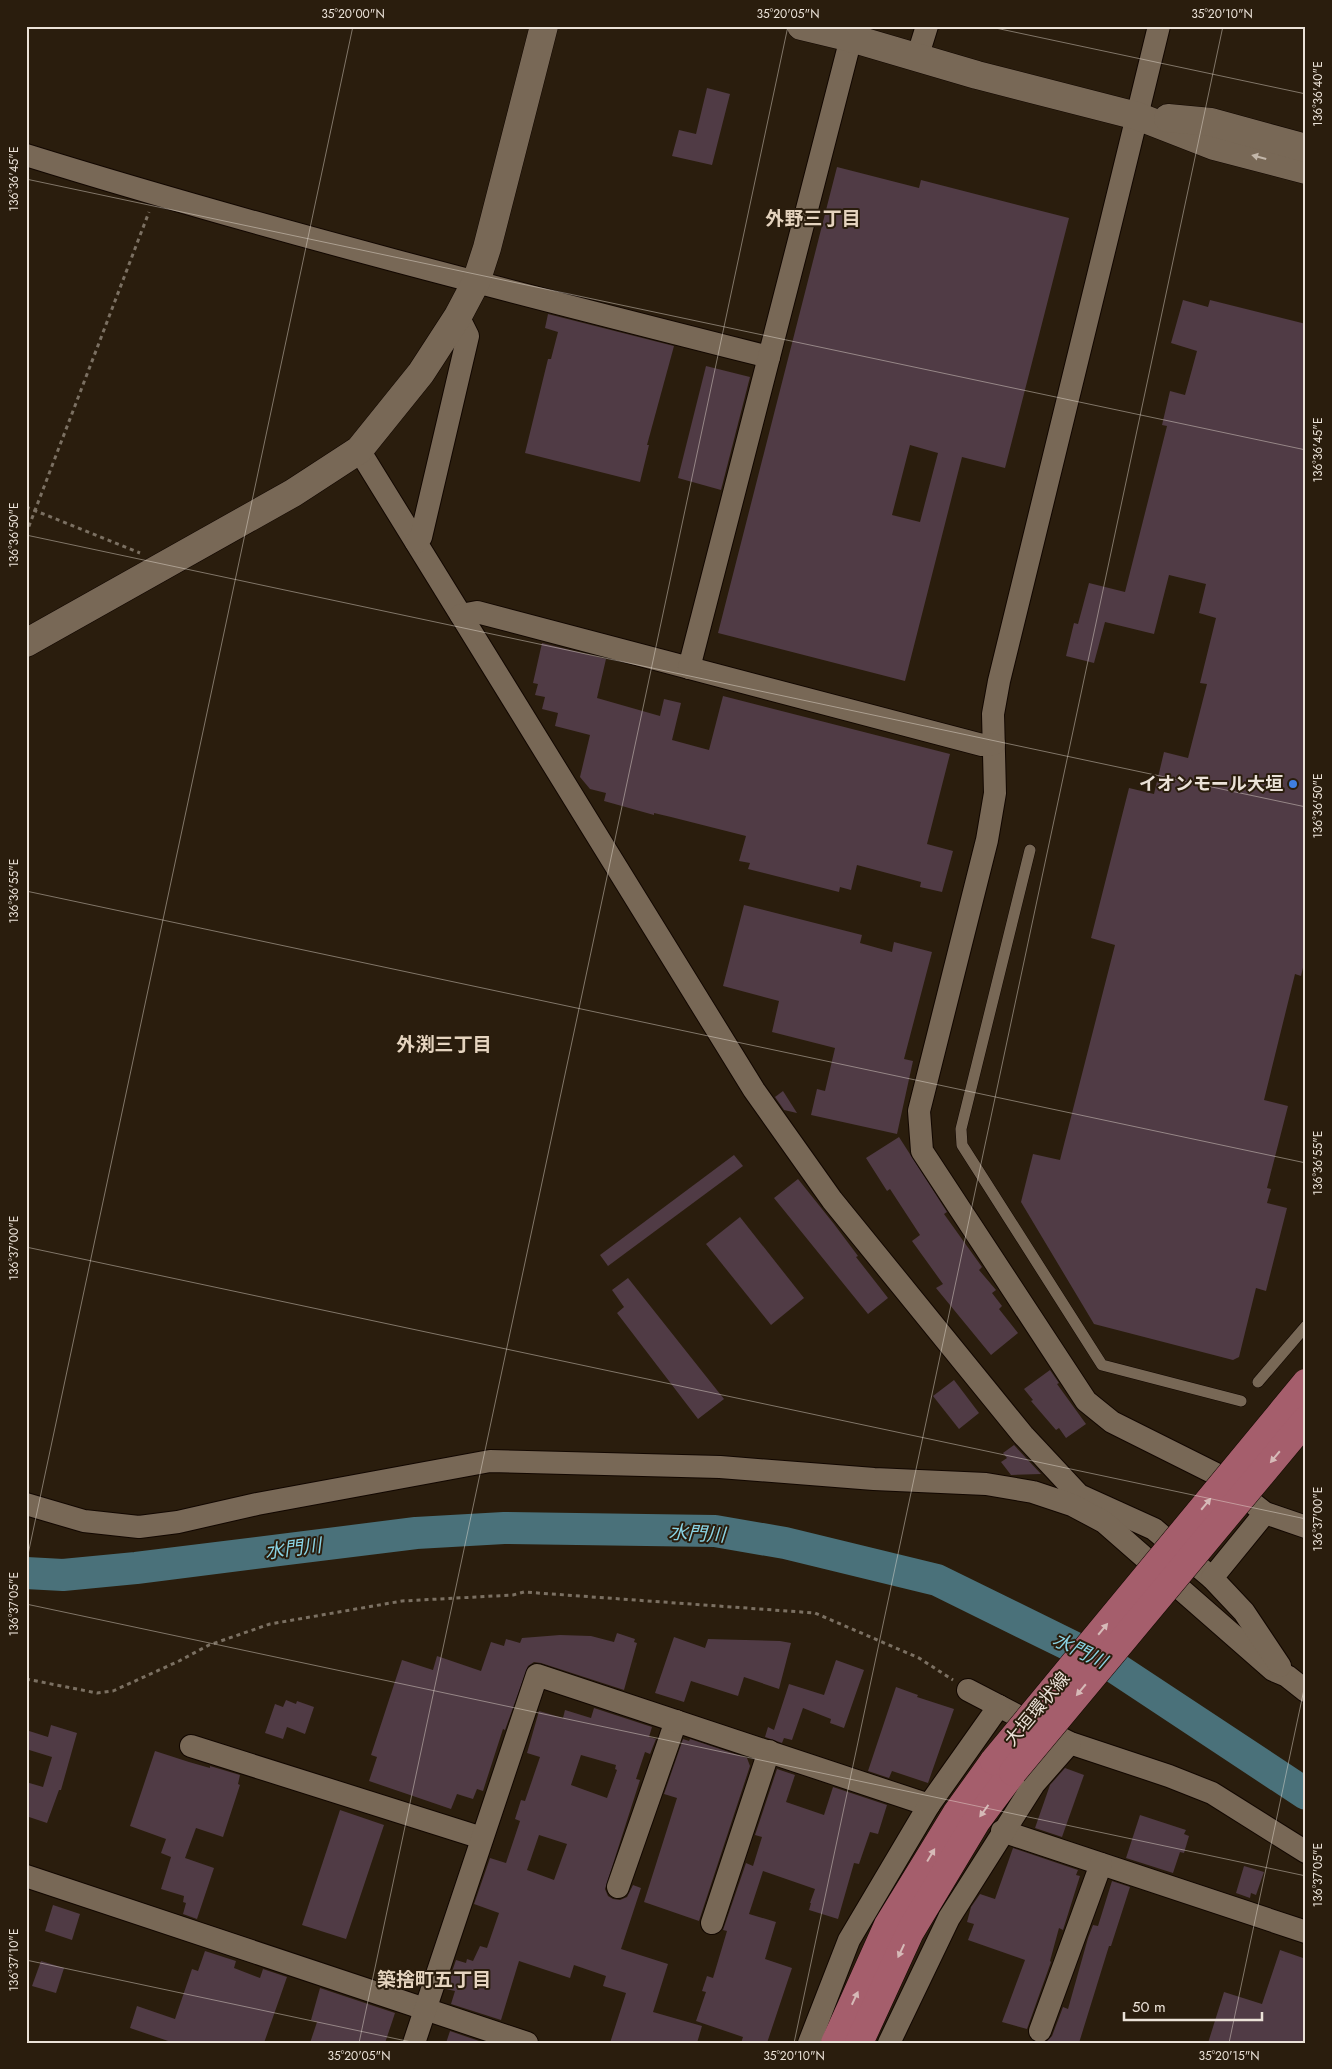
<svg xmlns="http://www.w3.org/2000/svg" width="1332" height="2069" font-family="Jost,'Noto Sans JP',sans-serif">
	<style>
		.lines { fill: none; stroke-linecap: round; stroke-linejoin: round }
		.river { stroke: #4a717a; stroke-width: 32 }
		.building { fill: #503b45; fill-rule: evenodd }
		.service-casing { stroke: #120700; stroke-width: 12 }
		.minor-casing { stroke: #120700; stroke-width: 24 }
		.tertiary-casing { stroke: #120700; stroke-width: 29 }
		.primary-casing { stroke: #120700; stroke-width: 29 }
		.path { stroke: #7b7062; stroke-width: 3; stroke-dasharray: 4 4; stroke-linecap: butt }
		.service { stroke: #786856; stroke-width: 11 }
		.minor { stroke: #786856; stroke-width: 22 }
		.tertiary { stroke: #786856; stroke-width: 28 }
		.primary { stroke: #a55e6c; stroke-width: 28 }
		.primary-bridge-casing { stroke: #120700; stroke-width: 29; stroke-linecap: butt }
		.primary-bridge { stroke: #a55e6c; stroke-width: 28 }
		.oneway { fill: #c3b7aa }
		.oneway2 { fill: #d6bab8 }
		.ticks { fill: none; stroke: #ebe2d8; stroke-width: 1; stroke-opacity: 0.45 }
		.shop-dot { fill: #3f7fe0; stroke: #2a1d0d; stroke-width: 2 }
		.labels { text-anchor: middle; stroke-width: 4; stroke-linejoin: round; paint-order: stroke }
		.poi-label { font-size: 18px; font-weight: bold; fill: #ebe2d8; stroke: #2a1d0d; text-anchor: end }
		.street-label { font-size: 18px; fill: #ebe2d8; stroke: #2a1d0d }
		.neighbourhood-label { font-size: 19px; font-weight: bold; fill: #e5d4bf; stroke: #2a1d0d }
		.water-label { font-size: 19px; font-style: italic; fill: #8ad3e4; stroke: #2a1d0d }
		.neatline { fill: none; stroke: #ebe2d8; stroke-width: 2 }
		.ticks-label { font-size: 12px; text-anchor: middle; fill: #ebe2d8 }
	</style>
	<rect width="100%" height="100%" fill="#2a1d0d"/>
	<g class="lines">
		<polyline class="river" points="26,1573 63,1575 136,1568 416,1533 504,1528 715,1531 785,1543 937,1580 1114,1667 1306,1794"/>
	</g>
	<g class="building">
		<polygon points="707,88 730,94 712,165 672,156 679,130 696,134"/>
		<path d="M837,167L919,188L921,180L1069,218L1005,468L962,457L905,681L718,633ZM910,445L938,453L920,522L892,515Z"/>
		<polygon points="1183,300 1208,307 1210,300 1306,324 1306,955 1301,976 1295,974 1264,1100 1288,1106 1267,1188 1271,1189 1267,1203 1287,1208 1266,1291 1256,1288 1239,1357 1233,1360 1094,1324 1021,1202 1033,1154 1060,1160 1115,945 1091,938 1129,788 1154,794 1164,752 1188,758 1207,684 1200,683 1216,618 1199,613 1206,584 1169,575 1154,634 1105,622 1094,663 1066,656 1074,623 1078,624 1089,583 1125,592 1167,426 1162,425 1170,391 1185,395 1197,351 1171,343"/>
		<polygon points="548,314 674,346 647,445 649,445 640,482 525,453 548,359 551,359 558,332 545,328"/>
		<polygon points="706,366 750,377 721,490 678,478"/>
		<polygon points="542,643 606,659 597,698 660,716 664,699 681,703 672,740 709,750 723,696 950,754 927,844 953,851 942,892 920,887 921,882 857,865 851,890 840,887 839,892 748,869 750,863 739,861 746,836 671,817 654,813 654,815 604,801 606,793 590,789 580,777 590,735 555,726 558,713 542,709 545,697 535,695 538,684 533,683"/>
		<polygon points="744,905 862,935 860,943 892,952 894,942 932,952 904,1059 913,1061 897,1134 811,1115 817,1089 825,1091 835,1048 772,1032 779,1001 723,986"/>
		<polygon points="783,1091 797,1113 784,1110 775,1097"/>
		<polygon points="899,1137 947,1212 944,1214 982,1267 979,1270 996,1290 992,1293 1002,1306 999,1309 1018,1333 991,1355 936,1288 943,1284 912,1241 920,1235 890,1189 887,1191 866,1158"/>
		<polygon points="734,1155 743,1166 608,1266 600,1255"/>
		<polygon points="798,1179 834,1224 858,1256 856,1257 888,1298 868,1314 774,1198"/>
		<polygon points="740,1217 804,1298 771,1325 706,1244"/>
		<polygon points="628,1278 724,1399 698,1419 617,1313 624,1307 612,1290"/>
		<polygon points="1050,1370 1059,1383 1057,1384 1086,1424 1066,1438 1059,1428 1056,1430 1031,1401 1033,1400 1024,1389"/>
		<polygon points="954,1380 979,1413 959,1429 933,1396"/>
		<polygon points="1014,1445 1041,1474 1011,1475 1001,1462 1007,1458 1003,1453"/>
		<polygon points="617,1633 635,1639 634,1642 637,1643 624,1690 541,1663 534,1662 528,1666 505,1730 503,1729 483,1791 477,1789 473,1799 457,1794 451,1809 369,1781 377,1757 371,1755 402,1660 433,1670 437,1656 481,1671 491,1642 504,1646 506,1639 520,1643 522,1638 560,1635 591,1636 614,1642"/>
		<polygon points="674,1637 705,1648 708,1639 780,1641 791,1643 779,1689 744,1677 738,1696 691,1681 684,1702 655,1693"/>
		<polygon points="836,1660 864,1670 844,1728 830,1723 831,1719 803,1708 792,1740 784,1738 782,1743 765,1737 768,1727 774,1730 789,1684 824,1695"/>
		<polygon points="896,1687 918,1695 917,1697 954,1709 928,1783 892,1771 889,1778 868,1771"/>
		<polygon points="286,1700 296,1704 297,1701 314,1707 305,1734 287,1727 283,1739 265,1733 275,1704 283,1707"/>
		<path d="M594,1708L652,1727L649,1737L656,1739L650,1754L645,1752L636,1779L640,1780L605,1889L608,1896L613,1899L620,1900L627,1897L633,1885L641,1888L621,1949L668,1964L653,2012L702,2026L697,2043H610L626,1993L603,1986L606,1976L574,1965L570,1978L519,1961L501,2020L451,2004L455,1991L446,1989L456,1960L466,1963L467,1959L473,1961L480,1946L487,1948L499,1913L474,1904L490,1858L506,1863L520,1821L515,1819L521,1800L525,1801L540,1757L527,1753L539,1711L563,1718L565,1710L591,1718ZM581,1755L616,1765L615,1769L617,1770L607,1798L571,1785ZM539,1835L567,1844L554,1880L527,1870Z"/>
		<polygon points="51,1725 77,1733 61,1790 59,1790 47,1823 26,1816 26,1782 43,1787 52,1757 26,1749 26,1730 48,1737"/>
		<polygon points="683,1739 689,1741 690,1739 747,1758 750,1766 699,1921 644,1902 677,1798 664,1794"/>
		<polygon points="155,1751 189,1762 210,1768 210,1766 240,1775 238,1784 240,1785 223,1837 196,1828 185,1858 214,1868 197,1919 183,1914 186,1903 183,1902 184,1896 161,1889 171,1857 161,1853 166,1839 130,1826"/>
		<polygon points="1065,1768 1084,1775 1062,1837 1035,1828 1050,1785"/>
		<polygon points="777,1769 795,1775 786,1802 824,1815 833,1787 887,1805 878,1834 870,1832 859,1864 854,1863 838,1919 809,1910 811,1903 810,1903 815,1889 763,1871 749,1914 776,1922 765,1959 792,1968 767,2043 741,2043 743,2037 696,2021 706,1992 702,1991 707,1976 713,1978 727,1931 723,1930 746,1863 753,1866 762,1837 755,1835"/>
		<polygon points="340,1810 384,1825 346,1939 302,1925"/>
		<polygon points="1140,1815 1186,1830 1184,1834 1189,1836 1184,1853 1180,1852 1173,1873 1126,1858"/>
		<polygon points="1013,1848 1078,1870 1076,1875 1080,1876 1063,1930 1059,1928 1050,1961 1051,1962 1027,2029 1002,2022 1025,1960 968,1940 974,1924 967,1922 971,1907 980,1894 995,1899"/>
		<polygon points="1244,1866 1264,1872 1256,1895 1251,1893 1250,1898 1236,1893"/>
		<polygon points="1112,1881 1130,1887 1111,1946 1109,1946 1079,2043 1045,2043 1052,2036 1063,2007 1068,2009 1088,1938 1093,1925 1098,1926"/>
		<polygon points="53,1905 80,1914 72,1940 45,1931"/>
		<polygon points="1280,1950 1306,1959 1306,2043 1208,2043 1224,1992 1262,2004"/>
		<polygon points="205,1951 236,1961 234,1968 260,1978 263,1969 287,1977 264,2043 174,2043 130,2028 137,2006 175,2019 192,1969 198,1971"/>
		<polygon points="41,1961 64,1968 56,1993 32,1986"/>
		<polygon points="320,1988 395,2013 385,2043 310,2043 317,2022 311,2020"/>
		<polygon points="450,2031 485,2043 446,2043"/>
	</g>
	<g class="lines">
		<defs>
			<g id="service">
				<polyline points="1030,850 961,1129 962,1145 1102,1365 1241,1401"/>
				<polyline points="1258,1382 1306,1326"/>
			</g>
			<g id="minor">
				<polyline points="1159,26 999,681 993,714 995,793 987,840 919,1111 922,1151 1086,1401 1112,1422 1216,1474 1265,1513 1306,1527"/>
				<polyline points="917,58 927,26"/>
				<path d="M26,155C271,231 520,294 769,357"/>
				<polyline points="359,450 754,1090 832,1200 1023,1435 1079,1495 1154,1529 1212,1578"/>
				<polyline points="416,542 421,537 468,336 458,316"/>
				<polyline points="461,615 477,612 982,745 994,744"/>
				<polyline points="689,668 851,38"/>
				<polyline points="26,1504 84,1521 139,1527 178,1522 257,1504 490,1461 720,1467 874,1479 986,1484 1033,1492 1072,1505 1104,1522 1273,1670 1287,1676 1306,1691"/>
				<polyline points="1265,1513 1212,1578 1244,1612 1280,1666"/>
				<polyline points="968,1690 1070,1743 1169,1776 1212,1793 1306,1852"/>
				<polyline points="191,1746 482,1838"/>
				<polyline points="1002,1831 1306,1932"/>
				<polyline points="26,1876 527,2043"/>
				<polyline points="618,1887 676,1721"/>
				<polyline points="712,1923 769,1751"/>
				<polyline points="1040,2031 1101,1864"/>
				<polyline points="414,2043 537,1675 929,1805"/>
				<polyline points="809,2043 849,1940 929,1805 999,1706"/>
				<polyline points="889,2043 949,1918 1034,1784 1070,1743"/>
			</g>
			<g id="tertiary">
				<polyline points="801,26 851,38 977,75 1137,116 1214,146 1306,170"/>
				<polyline points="1168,118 1211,122 1306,148"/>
				<polyline points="26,643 293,493 359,450 421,373 458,316 476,282 487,248 544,26"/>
			</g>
			<g id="primary">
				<polyline points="835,2043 888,1925 956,1814 994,1761"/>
				<polyline points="859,2043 910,1932 976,1822 1013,1772"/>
			</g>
		</defs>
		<use href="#service" class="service-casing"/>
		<use href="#minor" class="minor-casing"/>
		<use href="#tertiary" class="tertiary-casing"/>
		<use href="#primary" class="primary-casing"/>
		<g class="path">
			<polyline points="26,507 140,553"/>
			<polyline points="26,534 149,212"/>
			<polyline points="26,1679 97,1693 113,1691 179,1661 209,1645 270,1624 402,1601 513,1595 524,1592 815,1613 919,1658 953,1680"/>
		</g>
		<use href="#service" class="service"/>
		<use href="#minor" class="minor"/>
		<use href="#tertiary" class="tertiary"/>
		<use href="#primary" class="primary"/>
		<defs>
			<g id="primary-bridge">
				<polyline points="994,1761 1306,1383"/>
				<polyline points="1013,1772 1306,1420"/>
			</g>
		</defs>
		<use href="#primary-bridge" class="primary-bridge-casing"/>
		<use href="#primary-bridge" class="primary-bridge"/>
	</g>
	<defs><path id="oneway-solid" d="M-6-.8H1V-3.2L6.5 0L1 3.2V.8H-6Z" transform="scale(1.25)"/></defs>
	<use class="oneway" href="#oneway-solid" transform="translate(1259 157) rotate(-165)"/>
	<g class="oneway2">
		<use href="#oneway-solid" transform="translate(1275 1457) rotate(130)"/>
		<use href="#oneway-solid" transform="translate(1206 1504) rotate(-50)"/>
		<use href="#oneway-solid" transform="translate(1103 1629) rotate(-50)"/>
		<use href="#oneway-solid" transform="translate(1081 1690) rotate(130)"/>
		<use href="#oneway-solid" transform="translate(984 1811) rotate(126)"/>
		<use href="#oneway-solid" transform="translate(931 1855) rotate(-59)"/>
		<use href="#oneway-solid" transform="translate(901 1951) rotate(115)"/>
		<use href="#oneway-solid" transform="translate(855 1998) rotate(-65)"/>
	</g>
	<path class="ticks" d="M986,26L1306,94M26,179L1306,450M26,535L1306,807M26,891L1306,1163M26,1247L1306,1519M26,1564L353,26M26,1604L1306,1876M26,1960L416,2043M359,2043L788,26M794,2043L1223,26M1229,2043L1306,1680"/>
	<circle class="shop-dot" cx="1293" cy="784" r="5"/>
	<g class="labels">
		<g class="poi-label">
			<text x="1283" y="790">イオンモール大垣</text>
		</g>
		<g class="street-label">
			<text transform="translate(1037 1709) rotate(-50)" y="6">大垣環状線</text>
		</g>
		<g class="neighbourhood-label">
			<text x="813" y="225">外野三丁目</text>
			<text x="444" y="1051">外渕三丁目</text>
			<text x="434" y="1986">築捨町五丁目</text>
		</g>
		<g class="water-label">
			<text transform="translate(697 1533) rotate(3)" y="7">水門川</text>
			<text transform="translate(293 1548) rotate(-7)" y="7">水門川</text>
			<text transform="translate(1080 1650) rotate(26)" y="7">水門川</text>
		</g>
	</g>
	<rect width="1332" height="2069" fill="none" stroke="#2a1d0d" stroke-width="55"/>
	<path d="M1124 2012v8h138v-8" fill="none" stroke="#ebe2d8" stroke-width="2.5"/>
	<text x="1132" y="2012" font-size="15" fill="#ebe2d8" stroke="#2a1d0d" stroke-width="4" paint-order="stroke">50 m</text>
	<rect x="28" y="28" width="1276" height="2014" class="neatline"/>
	<g class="ticks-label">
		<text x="353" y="18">35°20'00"N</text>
		<text x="788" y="18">35°20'05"N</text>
		<text x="1222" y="18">35°20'10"N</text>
		<text transform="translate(1318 94) rotate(-90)" y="4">136°36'40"E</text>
		<text transform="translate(14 179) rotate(-90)" y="4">136°36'45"E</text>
		<text transform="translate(1318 450) rotate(-90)" y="4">136°36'45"E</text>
		<text transform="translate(14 535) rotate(-90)" y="4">136°36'50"E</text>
		<text transform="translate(1318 806) rotate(-90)" y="4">136°36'50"E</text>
		<text transform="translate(14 891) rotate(-90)" y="4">136°36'55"E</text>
		<text transform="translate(1318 1163) rotate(-90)" y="4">136°36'55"E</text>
		<text transform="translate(14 1248) rotate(-90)" y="4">136°37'00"E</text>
		<text transform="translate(1318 1519) rotate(-90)" y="4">136°37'00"E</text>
		<text transform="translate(14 1604) rotate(-90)" y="4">136°37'05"E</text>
		<text transform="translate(1318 1875) rotate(-90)" y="4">136°37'05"E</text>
		<text transform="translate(14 1960) rotate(-90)" y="4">136°37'10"E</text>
		<text x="359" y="2060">35°20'05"N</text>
		<text x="794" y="2060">35°20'10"N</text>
		<text x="1229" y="2060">35°20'15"N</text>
	</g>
</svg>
